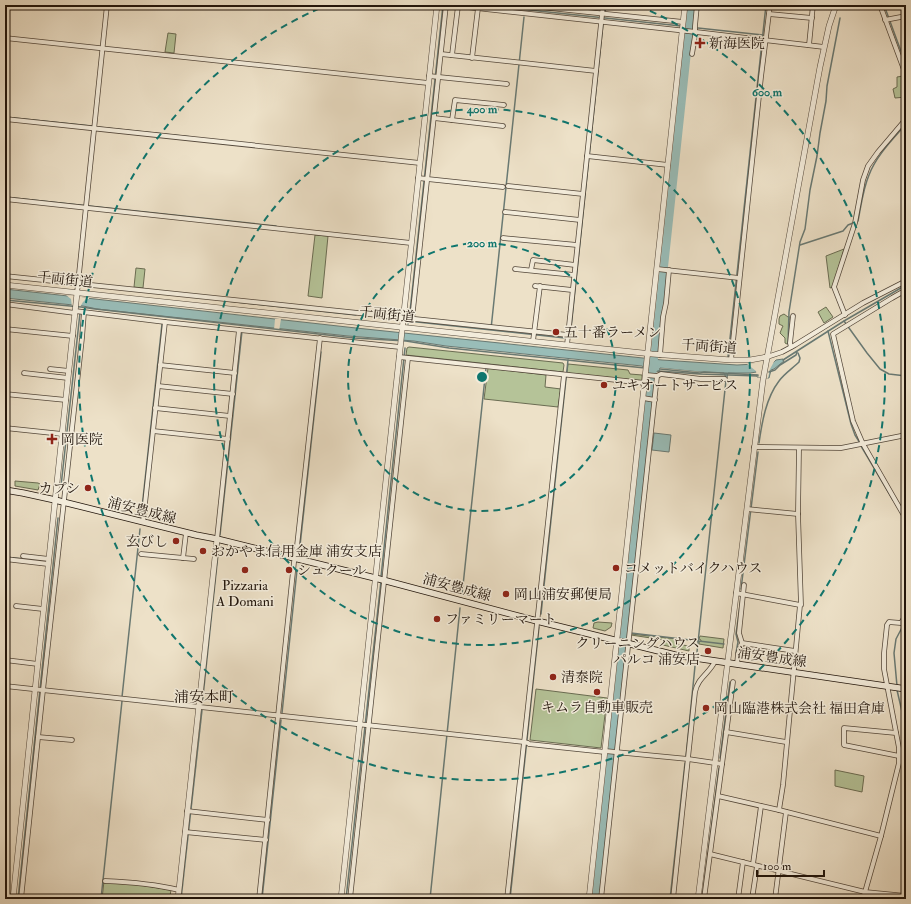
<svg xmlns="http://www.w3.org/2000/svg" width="911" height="904" font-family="'IM FELL Double Pica','Noto Serif JP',serif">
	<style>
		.green { fill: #b5c398; stroke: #6a6c52 }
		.water { fill: #99bdb8; stroke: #697973 }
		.pier { fill: #ede1c8 }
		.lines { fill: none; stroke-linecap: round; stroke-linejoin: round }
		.stream { stroke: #697973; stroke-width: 1.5 }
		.river { stroke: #99bdb8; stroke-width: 8 }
		.minor-casing { stroke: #53473a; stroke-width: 5.5 }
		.tertiary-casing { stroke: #53473a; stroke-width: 6 }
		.secondary-casing { stroke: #20140b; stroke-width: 7 }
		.minor { stroke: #f3ecdb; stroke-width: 4 }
		.tertiary { stroke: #f3ecdb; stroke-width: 5 }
		.secondary { stroke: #f3ecdb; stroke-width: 5.5 }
		.ring { fill: none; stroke: #0f766e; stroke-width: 2; stroke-dasharray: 7 5 }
		.poi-dot { fill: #8f2418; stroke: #f3ecdb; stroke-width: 1.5 }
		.labels { text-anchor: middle; stroke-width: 3; stroke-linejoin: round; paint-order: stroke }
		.poi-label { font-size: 14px; fill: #20140b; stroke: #f3ecdb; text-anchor: start }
		.street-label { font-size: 14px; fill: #20140b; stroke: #f3ecdb }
		.neighbourhood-label { font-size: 15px; fill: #20140b; stroke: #f3ecdb }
		.centre { fill: #0f766e; stroke: #f3ecdb; stroke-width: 2 }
		.ring-label { font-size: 12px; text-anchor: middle; font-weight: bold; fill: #0f766e; stroke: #f3ecdb; stroke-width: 3; stroke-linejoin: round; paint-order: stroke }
	</style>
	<rect width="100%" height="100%" fill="#ede1c8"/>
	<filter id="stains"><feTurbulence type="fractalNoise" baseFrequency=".005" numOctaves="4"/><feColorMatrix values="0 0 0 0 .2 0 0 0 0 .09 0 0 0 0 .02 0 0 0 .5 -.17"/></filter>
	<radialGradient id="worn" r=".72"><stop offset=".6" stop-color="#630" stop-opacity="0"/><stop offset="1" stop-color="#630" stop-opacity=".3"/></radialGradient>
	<g class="green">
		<polygon points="168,33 176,34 174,53 165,52"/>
		<polygon points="903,76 906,83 906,97 895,98 893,89 897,87 897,77"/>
		<polygon points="315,235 328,236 322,298 308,296"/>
		<polygon points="844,249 833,287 830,288 826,256"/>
		<polygon points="136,268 145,269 143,288 134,287"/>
		<polygon points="826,307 833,317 824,323 818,312"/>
		<polygon points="784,314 788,317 790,317 790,318 789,320 789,342 787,344 785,343 785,338 780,333 782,328 783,326 779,324 779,319 780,316"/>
		<polygon points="409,347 563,363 564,365 563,372 406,355 407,348"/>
		<polygon points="568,364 628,370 630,374 642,375 642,381 567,373"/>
		<polygon points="488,368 546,375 545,387 561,389 558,407 484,399"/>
		<polygon points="15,481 38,483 40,484 38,490 15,486"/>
		<polygon points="598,622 612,623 611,627 605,631 593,628 594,623"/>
		<polygon points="631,634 677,639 676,644 689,646 689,651 663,645 664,640 631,635"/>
		<polygon points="700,636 724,639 723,648 699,644 699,642 701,641 701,640 699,639"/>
		<polygon points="536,689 607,698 601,748 530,740"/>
		<polygon points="835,770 864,776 862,792 835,786"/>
		<polygon points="104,881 140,885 171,890 170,896 174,897 175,899 102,899"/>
	</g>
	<g class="water">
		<polygon points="5,289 356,328 662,360 737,365 773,363 776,360 783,359 784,361 774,369 771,370 769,378 757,377 757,374 770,370 750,373 728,373 727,378 726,378 724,373 700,372 660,368 660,372 650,371 642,366 446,346 414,341 348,336 97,309 83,306 5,298"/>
		<polygon points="654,433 671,435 669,452 652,450"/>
	</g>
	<g class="pier">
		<polygon points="66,295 89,298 89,299 86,299 83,302 80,307 72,307 71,299"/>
		<polygon points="275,319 281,319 279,331 274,330"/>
		<polygon points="775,360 770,369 768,378 757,377 756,371 747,364 772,361"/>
		<polygon points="660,368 700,372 720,373 720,374 700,374 662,370 662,372 660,372"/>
	</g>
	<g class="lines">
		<g class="stream">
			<polyline points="483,5 681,26"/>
			<polyline points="884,5 906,65"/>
			<polyline points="605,13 606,5"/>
			<polyline points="687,25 690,26"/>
			<polyline points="698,28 763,35"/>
			<polyline points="5,117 92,126"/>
			<polyline points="97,127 192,137"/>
			<polyline points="5,197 276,226"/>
			<path d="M800,245L843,231L848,225L858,221C861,206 863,189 869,175C876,156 893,139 906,124"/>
			<polyline points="5,300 81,307 95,309 354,338 406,341 449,348 645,368"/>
			<polyline points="227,301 356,315"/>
			<polyline points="375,317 399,320"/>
			<polyline points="408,321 565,338"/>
			<polyline points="844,321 867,353 880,369 889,374 906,376"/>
			<polyline points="408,324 409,321 443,5"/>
			<polyline points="491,329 524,17"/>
			<polyline points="828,331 851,424 855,435 860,443"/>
			<polyline points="569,338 570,338 603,24"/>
			<polyline points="788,344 789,312 800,242 805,229 810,190 817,156 820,133 826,101 827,86 840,18"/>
			<polyline points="728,357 766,5"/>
			<polyline points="783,360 844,321 906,285"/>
			<polyline points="660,369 700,373 704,372 758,375"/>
			<polyline points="658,371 700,374 758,376"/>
			<polyline points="769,372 775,370 780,365 796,355 797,352"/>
			<path d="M759,443C762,422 766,398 779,381C784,374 793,368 799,362L800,358L798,353"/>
			<polyline points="861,446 893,500"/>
			<polyline points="61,486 80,313"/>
			<polyline points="141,517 162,324"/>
			<polyline points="220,535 242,331"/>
			<polyline points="299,555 321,352"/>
			<polyline points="5,557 45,561"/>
			<polyline points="381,577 405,348"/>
			<polyline points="741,589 758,452"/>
			<polyline points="462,595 486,368"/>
			<polyline points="541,614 568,360"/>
			<polyline points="631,633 724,644"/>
			<polyline points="697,652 726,380"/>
			<polyline points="736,653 738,642 736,634 741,598"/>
			<polyline points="897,686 894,653 896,639 906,620"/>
			<polyline points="897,690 906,729"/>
			<polyline points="122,697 140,529"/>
			<polyline points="202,706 219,545"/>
			<polyline points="282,713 297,570"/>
			<polyline points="686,756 695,666"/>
			<polyline points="720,758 730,682"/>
			<polyline points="18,899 58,518"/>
			<polyline points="101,899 122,701"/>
			<polyline points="181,899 202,710"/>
			<polyline points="262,899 281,720"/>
			<polyline points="346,899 381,581"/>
			<polyline points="430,899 460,608"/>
			<polyline points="510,899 539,627"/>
			<polyline points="670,899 685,763"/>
			<polyline points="702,899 719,768"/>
		</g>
		<g class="river">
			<polyline points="655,351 692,5"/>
			<polyline points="596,899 654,358"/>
		</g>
		<defs>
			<g id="minor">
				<polyline points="449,5 696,32 824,47"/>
				<polyline points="521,5 683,22"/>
				<polyline points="880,5 906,75"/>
				<polyline points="769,14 812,18"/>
				<polyline points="885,20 906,16"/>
				<polyline points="5,38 428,83"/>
				<polyline points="809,45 813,5"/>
				<polyline points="441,54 596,71"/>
				<polyline points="692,54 695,36 695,26 697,5"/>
				<polyline points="452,55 458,6"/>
				<polyline points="472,58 478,8"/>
				<polyline points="429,76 507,84"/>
				<polyline points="434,118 503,126"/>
				<polyline points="5,119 420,163"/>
				<polyline points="452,120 455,100 504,105"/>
				<polyline points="587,156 668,165"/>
				<polyline points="418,178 503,187"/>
				<polyline points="508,186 583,194"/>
				<polyline points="5,199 411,243"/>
				<polyline points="505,212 580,220"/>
				<polyline points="503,238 577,245"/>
				<polyline points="515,269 574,275"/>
				<polyline points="657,269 739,278"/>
				<polyline points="531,270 533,260 575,265"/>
				<polyline points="5,276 568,335"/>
				<polyline points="535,286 572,290"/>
				<polyline points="906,290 892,298 833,334 853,421 863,444 906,519"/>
				<polyline points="77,293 107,5"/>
				<polyline points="5,304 75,313"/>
				<polyline points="75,311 165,322 400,347"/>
				<polyline points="845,315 834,287 855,223 863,180 868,166 878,152 906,119"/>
				<polyline points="412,319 446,5"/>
				<polyline points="5,329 73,336"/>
				<polyline points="533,341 540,286"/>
				<polyline points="567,345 603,5"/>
				<polyline points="791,347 790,343 793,316"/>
				<polyline points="660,355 663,317 666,303 669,270"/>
				<polyline points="399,357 645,383"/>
				<polyline points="767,357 782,352 795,345 863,303 906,281"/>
				<polyline points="731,360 761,77 770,5"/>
				<polyline points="160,365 235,373"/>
				<polyline points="50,369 69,371"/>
				<polyline points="24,373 68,378"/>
				<polyline points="646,375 657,376 661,374 701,379 725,379"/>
				<polyline points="158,386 233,394"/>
				<polyline points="5,394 66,400"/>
				<polyline points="643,398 655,400"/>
				<polyline points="155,408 230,416"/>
				<polyline points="5,428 62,434"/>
				<polyline points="153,431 228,439"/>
				<polyline points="754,447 841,448 906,435"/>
				<polyline points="747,509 798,514"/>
				<polyline points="143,522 165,322"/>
				<polyline points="217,539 239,330"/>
				<polyline points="141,554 194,559"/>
				<polyline points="23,556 49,559"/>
				<polyline points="183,558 186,533"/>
				<polyline points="5,559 48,564"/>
				<polyline points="736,593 800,605"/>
				<polyline points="16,606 43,609"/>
				<polyline points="742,643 795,651"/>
				<polyline points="5,660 38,664"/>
				<polyline points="737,664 738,654 742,643 739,633 744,585"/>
				<polyline points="5,686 524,742 528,743 529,744 605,752"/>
				<polyline points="726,732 786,742"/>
				<polyline points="896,733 844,728 844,745 899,756"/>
				<polyline points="38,737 72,740"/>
				<polyline points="605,751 688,759 722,764"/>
				<polyline points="718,796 779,810 881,836"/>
				<polyline points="779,810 783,785 800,605 801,605 798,514 799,448"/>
				<polyline points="187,811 268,820"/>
				<polyline points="185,832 266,840"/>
				<polyline points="710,854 865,892 906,896"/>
				<polyline points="753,864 761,806"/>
				<path d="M105,881C130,882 154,884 179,890"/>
				<polyline points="21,899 43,690 82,338 84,312"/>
				<polyline points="259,899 294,562 296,555 320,338"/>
				<polyline points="350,899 408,358"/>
				<polyline points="507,899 564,375"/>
				<polyline points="601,899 657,376"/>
				<path d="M673,899L695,692C698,677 710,673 715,661"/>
				<polyline points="704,899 733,682"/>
				<polyline points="738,899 743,862"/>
				<polyline points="752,899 757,866"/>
				<polyline points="775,899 786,812"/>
				<polyline points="863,899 881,836 899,763 899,748 884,669 884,653 887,625 889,622 901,623 906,615"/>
			</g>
			<g id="tertiary">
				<polyline points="5,285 652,354 731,360 750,360 767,357"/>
				<polyline points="13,899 77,293"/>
				<polyline points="178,899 217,539"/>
				<polyline points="341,899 437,5"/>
				<polyline points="589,899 685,5"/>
				<polyline points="698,899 763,380 820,67 829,26 836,5"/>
			</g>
			<polyline id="secondary" points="5,490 23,493 55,500 196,535 217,539 379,579 537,621 675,655 906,689"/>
		</defs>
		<use href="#minor" class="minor-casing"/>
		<use href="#tertiary" class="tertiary-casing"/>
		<use href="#secondary" class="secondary-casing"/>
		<use href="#minor" class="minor"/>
		<use href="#tertiary" class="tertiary"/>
		<use href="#secondary" class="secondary"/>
	</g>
	<g class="ring">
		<circle cx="482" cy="377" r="134"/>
		<circle cx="482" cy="377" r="268"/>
		<path d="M639 6A403 403 0 1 1 325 6"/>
	</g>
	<g class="poi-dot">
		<path d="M698 37h4v4h4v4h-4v4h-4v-4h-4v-4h4z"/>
		<circle cx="556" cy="332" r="4"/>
		<circle cx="604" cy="385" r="4"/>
		<path d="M50 433h4v4h4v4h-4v4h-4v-4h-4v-4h4z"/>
		<circle cx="88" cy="488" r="4"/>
		<circle cx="176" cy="541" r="4"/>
		<circle cx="203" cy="551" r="4"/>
		<circle cx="616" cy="568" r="4"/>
		<circle cx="245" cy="570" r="4"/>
		<circle cx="289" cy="570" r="4"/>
		<circle cx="506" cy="594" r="4"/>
		<circle cx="437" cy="619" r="4"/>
		<circle cx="708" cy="651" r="4"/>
		<circle cx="553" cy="677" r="4"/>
		<circle cx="597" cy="692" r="4"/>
		<circle cx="706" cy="708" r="4"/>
	</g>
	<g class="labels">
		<g class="poi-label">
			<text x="709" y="48">新海医院</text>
			<text x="564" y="337">五十番ラーメン</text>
			<text x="612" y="390">ユキオートサービス</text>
			<text x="61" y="444">岡医院</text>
			<text x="80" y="493" text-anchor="end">カプシ</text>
			<text x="168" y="546" text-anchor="end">玄びし</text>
			<text x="211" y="556">おかやま信用金庫 浦安支店</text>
			<text x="624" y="573">コメットバイクハウス</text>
			<text x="297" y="575">シュクール</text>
			<text x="245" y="590" text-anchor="middle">Pizzaria<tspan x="245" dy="16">A Domani</tspan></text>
			<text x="514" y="599">岡山浦安郵便局</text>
			<text x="445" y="624">ファミリーマート</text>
			<text x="700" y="648" text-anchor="end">クリーニングハウス<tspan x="700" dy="16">パルコ 浦安店</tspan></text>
			<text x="561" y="682">清泰院</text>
			<text x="597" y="712" text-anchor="middle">キムラ自動車販売</text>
			<text x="714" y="713">岡山臨港株式会社 福田倉庫</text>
		</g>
		<g class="street-label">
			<text transform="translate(65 279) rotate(6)" y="5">千両街道</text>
			<text transform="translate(387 314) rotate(6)" y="5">千両街道</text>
			<text transform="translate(709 346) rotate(4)" y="5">千両街道</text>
			<text transform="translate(142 510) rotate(14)" y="5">浦安豊成線</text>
			<text transform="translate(457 587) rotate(15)" y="5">浦安豊成線</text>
			<text transform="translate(772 657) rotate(8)" y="5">浦安豊成線</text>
		</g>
		<g class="neighbourhood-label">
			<text x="204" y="702">浦安本町</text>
		</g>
	</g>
	<circle cx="482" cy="377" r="6" class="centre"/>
	<g class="ring-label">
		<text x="767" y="96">600 m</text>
		<text x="482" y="113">400 m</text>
		<text x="482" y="247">200 m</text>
	</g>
	<rect width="911" height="904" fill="none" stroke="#ede1c8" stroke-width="20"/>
	<rect x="6" y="6" width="899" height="892" fill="none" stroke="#20140b" stroke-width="2"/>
	<rect x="10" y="10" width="891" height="884" fill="none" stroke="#20140b"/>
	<path d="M757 870v6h67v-6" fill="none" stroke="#20140b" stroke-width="2"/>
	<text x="763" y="870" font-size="12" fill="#20140b" stroke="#f3ecdb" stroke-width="3" paint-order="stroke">100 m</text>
	<rect width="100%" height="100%" filter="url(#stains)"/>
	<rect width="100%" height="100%" fill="url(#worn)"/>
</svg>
